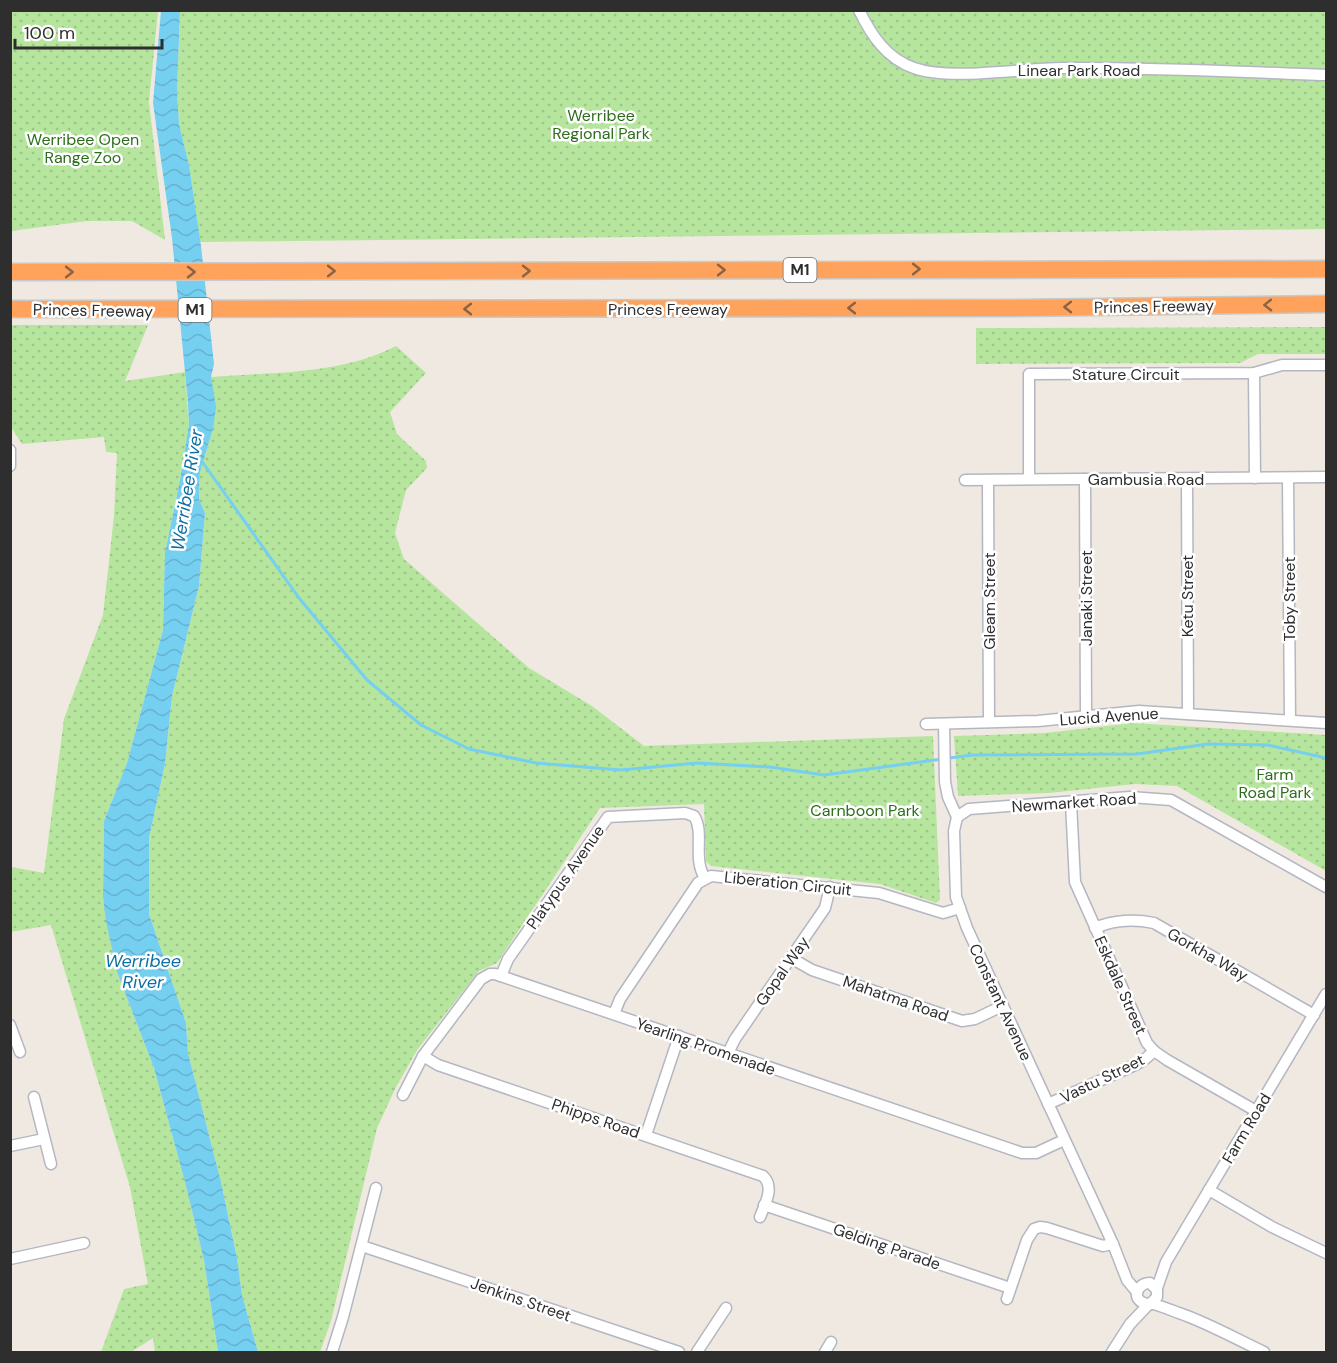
<svg xmlns="http://www.w3.org/2000/svg" width="1337" height="1363" font-family="'DM Sans',sans-serif">
	<style>
		.park { fill: url(#park-dots) }
		.water { fill: url(#water-waves) }
		.lines { fill: none; stroke-linecap: round; stroke-linejoin: round }
		.stream { stroke: #75cff0; stroke-width: 3 }
		.minor-casing { stroke: #b4b7c1; stroke-width: 13 }
		.highway-casing { stroke: #c9c9c9; stroke-width: 19 }
		.minor { stroke: #fff; stroke-width: 10 }
		.highway { stroke: #ffa35c; stroke-width: 16 }
		.oneway { stroke: #8c6343 }
		.labels { text-anchor: middle; stroke-width: 5; stroke-linejoin: round; paint-order: stroke }
		.shield { fill: #fff; stroke: #6d6d6d; stroke-width: 1.5 }
		.shield-label { font-size: 15px; font-weight: bold; fill: #2e2e2e }
		.street-label { font-size: 16px; fill: #2e2e2e; stroke: #fff }
		.park-label { font-size: 16px; fill: #2c6e1b; stroke: #fff }
		.water-label { font-size: 18px; font-style: italic; fill: #0d6fa3; stroke: #fff }
	</style>
	<defs>
		<pattern id="park-dots" width="8" height="8" patternUnits="userSpaceOnUse" patternTransform="scale(1.5)"><rect width="8" height="8" fill="#b6e59e"/><path d="M2 2h.1M6 6h.1" fill="none" stroke="#9dc588" stroke-width="1.8" stroke-linecap="round"/></pattern>
		<pattern id="water-waves" width="16" height="10" patternUnits="userSpaceOnUse" patternTransform="scale(1.5)"><rect width="16" height="10" fill="#75cff0"/><path d="M0 5q4-4 8 0t8 0" fill="none" stroke="#66b2ce"/></pattern>
	</defs>
	<rect width="100%" height="100%" fill="#efe9e1"/>
	<g class="park">
		<polygon points="10,11 158,11 149,102 165,240 132,221 87,221 11,231"/>
		<polygon points="180,11 1326,11 1326,229 200,242 189,165 179,124 177,91"/>
		<polygon points="11,325 148,325 125,381 185,372 189,424 180,480 165,553 163,630 127,763 104,821 103,898 117,972 154,1068 186,1186 204,1260 218,1352 155,1352 153,1338 131,1352 101,1352 124,1289 148,1284 130,1187 51,925 11,932 11,867 44,873 64,719 103,615 114,516 117,453 106,452 104,437 22,444 11,427"/>
		<polygon points="1326,327 1326,354 1258,354 1240,363 976,364 976,328"/>
		<path d="M396,346L426,373L390,412L397,434L426,461L427,468L406,490L395,533L404,559L529,668L592,706L644,746L933,736L940,900L936,903L880,884L711,866L706,861L704,804L600,808L497,963L479,971L417,1050L396,1087L377,1128L331,1321L320,1352H258L242,1295L237,1258L221,1182L188,1053L186,1023L149,914V838L165,764L172,696L199,586L205,513L199,499V490L200,472L213,429L211,377C273,372 340,375 396,346Z"/>
		<polygon points="1133,723 1326,735 1326,871 1177,786 1135,784 1049,793 958,796 954,736 1045,733"/>
	</g>
	<polygon class="water" points="161,11 180,11 177,91 179,124 189,165 201,246 214,364 211,377 216,407 213,429 200,472 199,490 199,499 205,513 199,586 172,696 165,764 149,838 149,914 186,1023 188,1053 221,1182 237,1258 242,1295 258,1352 218,1352 204,1260 186,1186 154,1068 117,972 106,921 103,897 104,821 127,763 163,630 165,553 180,480 189,424 188,403 172,238 153,103"/>
	<g class="lines">
		<polyline class="stream" points="201,460 299,598 367,680 421,725 469,749 536,763 621,770 697,763 770,767 824,775 972,755 1137,754 1208,744 1268,745 1326,758"/>
		<defs>
			<g id="minor">
				<path d="M859,10C871,35 887,59 914,68C951,81 1021,68 1063,68C1151,67 1239,72 1326,75"/>
				<polyline points="1254,373 1255,478"/>
				<polyline points="10,450 10,466"/>
				<polyline points="1288,478 1290,720"/>
				<polyline points="1029,479 1029,374 1254,373 1282,365 1326,365"/>
				<polyline points="1085,479 1086,716"/>
				<polyline points="1187,479 1188,714"/>
				<polyline points="965,480 1326,477"/>
				<polyline points="988,480 989,722"/>
				<polyline points="926,724 1038,721 1139,711 1326,723"/>
				<polyline points="944,724 945,782 948,797 957,817 954,831 956,897 967,928 1113,1244 1127,1280 1137,1292"/>
				<polyline points="1071,803 1075,882 1147,1043 1154,1051 1167,1060 1256,1111"/>
				<polyline points="957,817 969,809 1130,797 1171,800 1326,887"/>
				<path d="M1095,928C1113,920 1135,919 1154,923L1314,1015"/>
				<polyline points="791,958 812,970 962,1021 975,1019 1002,1006"/>
				<path d="M501,976L508,959L608,817L685,813L694,816C705,833 692,858 705,878"/>
				<polyline points="614,1014 620,999 698,883 711,876 879,893 943,913 960,908"/>
				<polyline points="10,1025 20,1052"/>
				<polyline points="728,1053 735,1039 825,908 830,887"/>
				<path d="M423,1056L438,1065L763,1176C775,1187 765,1204 760,1217"/>
				<polyline points="403,1095 423,1056 481,979 490,974 495,974 1022,1153 1036,1153 1064,1140"/>
				<polyline points="34,1097 51,1164"/>
				<polyline points="1048,1104 1135,1065 1144,1060 1154,1051"/>
				<polyline points="646,1135 679,1036"/>
				<polyline points="10,1146 44,1139"/>
				<polyline points="1209,1190 1272,1227 1326,1253"/>
				<polyline points="764,1205 1010,1288"/>
				<polyline points="362,1246 679,1352"/>
				<polyline points="10,1259 84,1243"/>
				<polyline points="1157,1288 1166,1262 1326,994"/>
				<polyline points="1007,1299 1027,1240 1034,1229 1040,1227 1047,1228 1103,1246 1113,1244"/>
				<path d="M1151,1303L1157,1297V1290L1150,1283C1139,1282 1130,1298 1144,1303C1148,1305 1148,1303 1153,1304C1161,1306 1171,1310 1179,1313C1208,1323 1236,1339 1264,1352"/>
				<polyline points="332,1352 343,1317 376,1188"/>
				<polyline points="697,1352 726,1308"/>
				<polyline points="825,1352 831,1342"/>
				<polyline points="1112,1352 1130,1324 1149,1304"/>
			</g>
			<g id="highway">
				<polyline points="10,272 1326,269"/>
				<polyline points="10,309 1013,308 1326,304"/>
			</g>
		</defs>
		<use href="#minor" class="minor-casing"/>
		<use href="#highway" class="highway-casing"/>
		<use href="#minor" class="minor"/>
		<use href="#highway" class="highway"/>
	</g>
	<defs><path id="oneway-chevron" d="M-2-3.5L2.5 0L-2 3.5" fill="none" stroke-width="1.6" stroke-linecap="round" stroke-linejoin="round" transform="scale(1.5)"/></defs>
	<g class="oneway">
		<use href="#oneway-chevron" transform="translate(916 269)"/>
		<use href="#oneway-chevron" transform="translate(721 270)"/>
		<use href="#oneway-chevron" transform="translate(331 271)"/>
		<use href="#oneway-chevron" transform="translate(526 271)"/>
		<use href="#oneway-chevron" transform="translate(69 272)"/>
		<use href="#oneway-chevron" transform="translate(191 272)"/>
		<use href="#oneway-chevron" transform="translate(1268 305) rotate(179)"/>
		<use href="#oneway-chevron" transform="translate(1068 307) rotate(180)"/>
		<use href="#oneway-chevron" transform="translate(852 308) rotate(180)"/>
		<use href="#oneway-chevron" transform="translate(468 309) rotate(180)"/>
	</g>
	<g class="labels">
		<g class="shield">
			<rect x="783.5" y="258" width="33" height="24" rx="4.5"/>
			<rect x="178.5" y="298" width="33" height="24" rx="4.5"/>
		</g>
		<g class="shield-label">
			<text x="800" y="275">M1</text>
			<text x="195" y="315">M1</text>
		</g>
		<g class="street-label">
			<text x="1079" y="76">Linear Park Road</text>
			<text transform="translate(1154 306) rotate(-1)" y="6">Princes Freeway</text>
			<text x="668" y="315">Princes Freeway</text>
			<text transform="translate(93 310) rotate(1)" y="6">Princes Freeway</text>
			<text x="1126" y="380">Stature Circuit</text>
			<text x="1146" y="485">Gambusia Road</text>
			<text transform="translate(1187 596) rotate(-90)" y="6">Ketu Street</text>
			<text transform="translate(1086 598) rotate(-90)" y="6">Janaki Street</text>
			<text transform="translate(1289 599) rotate(-90)" y="6">Toby Street</text>
			<text transform="translate(989 601) rotate(-90)" y="6">Gleam Street</text>
			<text transform="translate(1109 716) rotate(-4)" y="6">Lucid Avenue</text>
			<text transform="translate(1074 802) rotate(-4)" y="6">Newmarket Road</text>
			<text transform="translate(565 877) rotate(-55)" y="6">Platypus Avenue</text>
			<text transform="translate(788 883) rotate(6)" y="6">Liberation Circuit</text>
			<text transform="translate(1208 954) rotate(30)" y="6">Gorkha Way</text>
			<text transform="translate(782 971) rotate(-55)" y="6">Gopal Way</text>
			<text transform="translate(1121 985) rotate(66)" y="6">Eskdale Street</text>
			<text transform="translate(896 998) rotate(19)" y="6">Mahatma Road</text>
			<text transform="translate(1001 1002) rotate(65)" y="6">Constant Avenue</text>
			<text transform="translate(706 1046) rotate(19)" y="6">Yearling Promenade</text>
			<text transform="translate(1102 1078) rotate(-26)" y="6">Vastu Street</text>
			<text transform="translate(596 1118) rotate(19)" y="6">Phipps Road</text>
			<text transform="translate(1246 1128) rotate(-59)" y="6">Farm Road</text>
			<text transform="translate(887 1246) rotate(19)" y="6">Gelding Parade</text>
			<text transform="translate(521 1299) rotate(19)" y="6">Jenkins Street</text>
		</g>
		<g class="park-label">
			<text x="601" y="121">Werribee<tspan x="601" dy="18">Regional Park</tspan></text>
			<text x="83" y="145">Werribee Open<tspan x="83" dy="18">Range Zoo</tspan></text>
			<text x="1275" y="780">Farm<tspan x="1275" dy="18">Road Park</tspan></text>
			<text x="865" y="816">Carnboon Park</text>
		</g>
		<g class="water-label">
			<text transform="translate(187 490) rotate(-81)" y="6">Werribee River</text>
			<text x="143" y="967">Werribee<tspan x="143" dy="21">River</tspan></text>
		</g>
	</g>
	<rect width="1337" height="1363" fill="none" stroke="#2e2e2e" stroke-width="24"/>
	<path d="M15 39v9h147v-9" fill="none" stroke="#2e2e2e" stroke-width="3"/>
	<text x="24" y="39" font-size="18" fill="#2e2e2e" stroke="#ffffff" stroke-width="4.5" paint-order="stroke">100 m</text>
</svg>
